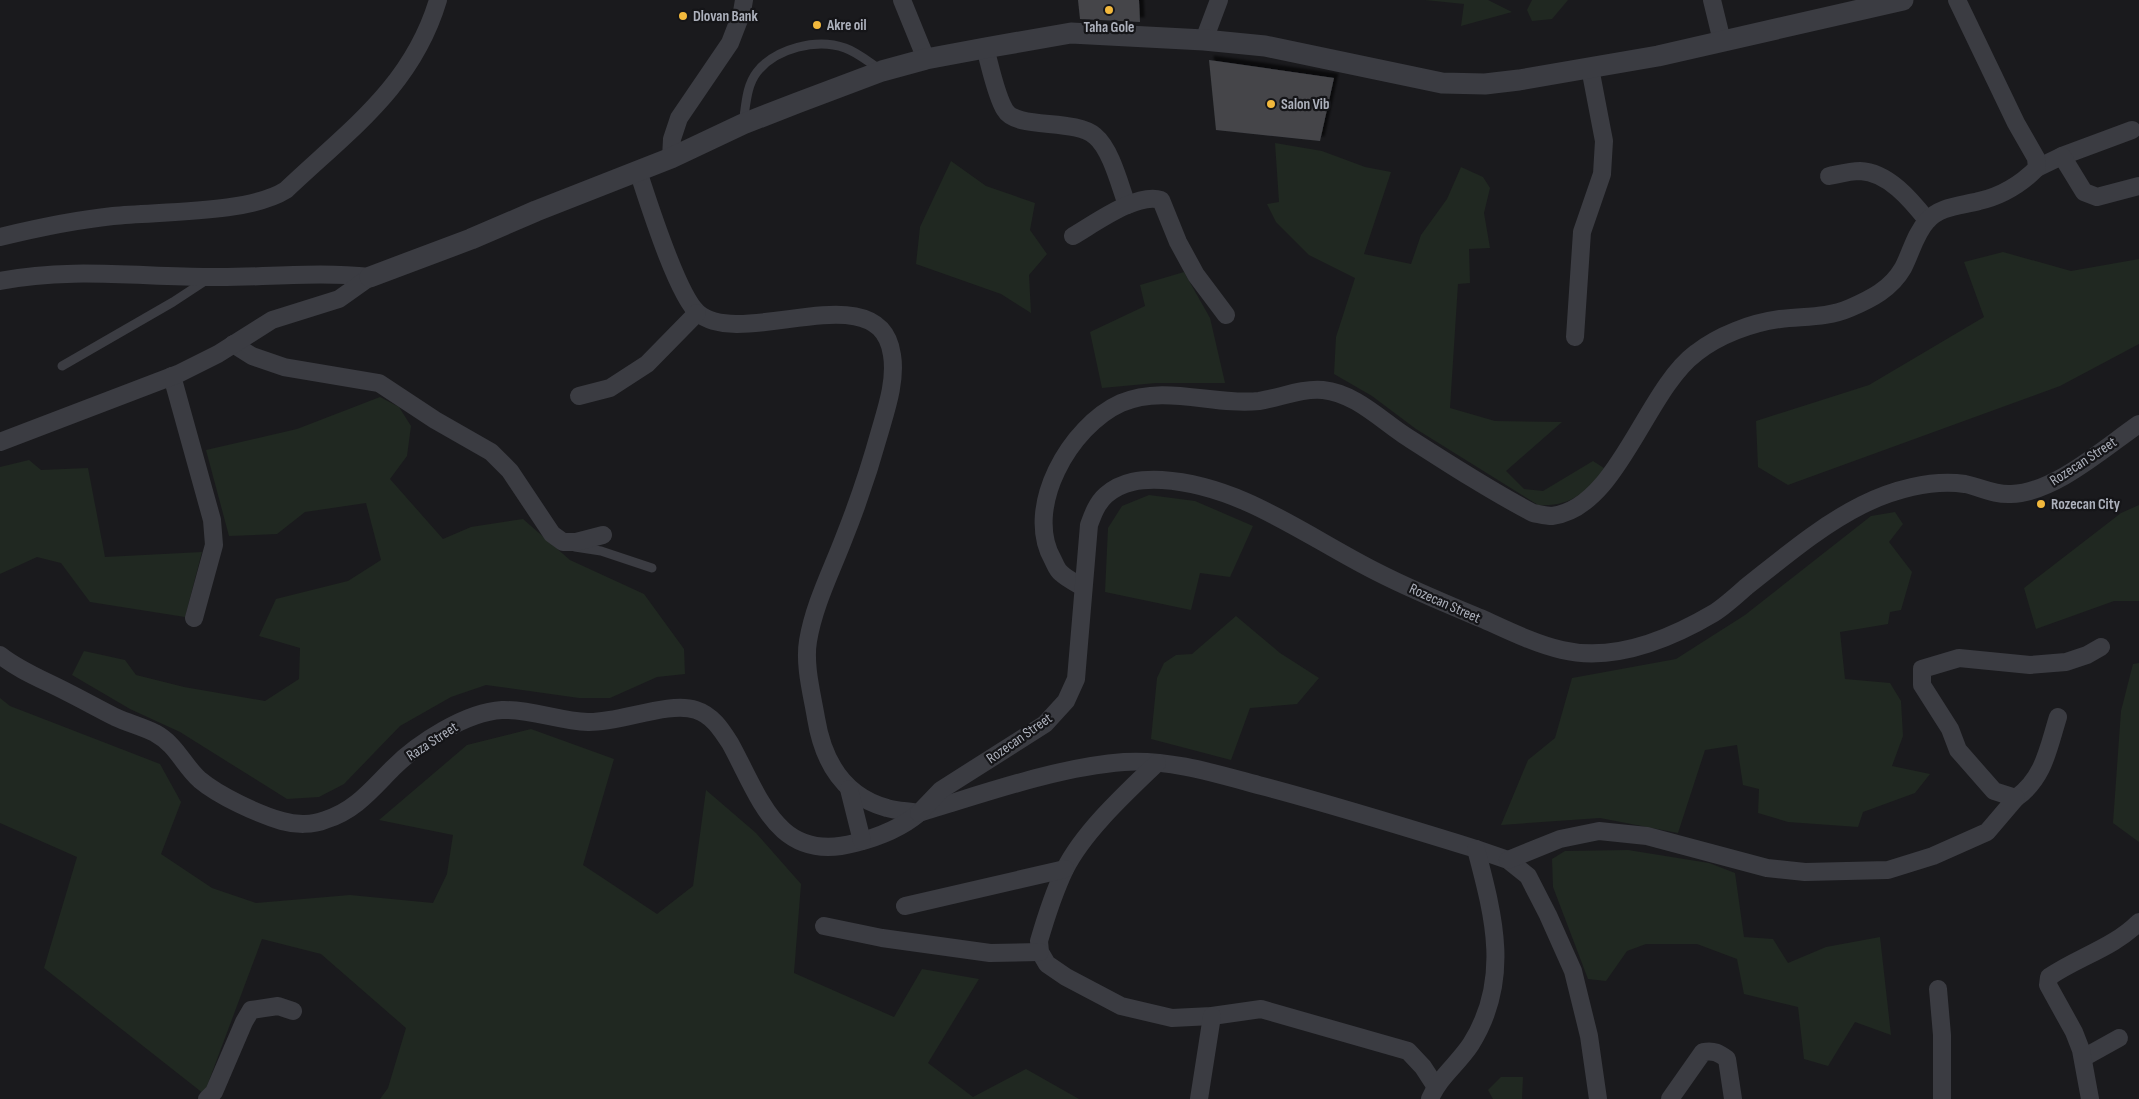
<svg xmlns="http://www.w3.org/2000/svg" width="2139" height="1099" font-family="'Sofia Sans Condensed',sans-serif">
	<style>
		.green { fill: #202821 }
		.building { fill: #44454a; filter: url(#shadow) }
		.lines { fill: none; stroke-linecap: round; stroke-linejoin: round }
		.service { stroke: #3b3c42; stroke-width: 9 }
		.minor { stroke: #3b3c42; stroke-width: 18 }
		.tertiary { stroke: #3b3c42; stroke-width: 21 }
		.poi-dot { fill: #f2b83c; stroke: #151518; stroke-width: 2 }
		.labels { text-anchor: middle; stroke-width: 4.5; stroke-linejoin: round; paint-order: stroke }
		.poi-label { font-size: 15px; font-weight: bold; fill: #adb1bc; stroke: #151518; text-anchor: start }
		.street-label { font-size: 15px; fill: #adb1bc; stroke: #151518 }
	</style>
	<defs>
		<filter id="shadow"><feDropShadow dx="4.5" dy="-4.5" stdDeviation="1" flood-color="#0009"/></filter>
	</defs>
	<rect width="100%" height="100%" fill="#1a1a1d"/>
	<g class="green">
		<polygon points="1425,0 1488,0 1512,12 1461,26 1464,4"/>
		<polygon points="1532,0 1568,0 1552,19 1532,21 1527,10"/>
		<path d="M1275,143L1322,151L1365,167L1391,172L1364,254L1411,264L1421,235L1447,199L1461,167L1483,177L1490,188L1484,213L1490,248L1469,249L1470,283L1458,284L1450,408L1495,421L1562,422L1506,471L1524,489L1543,491L1593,461L1607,470C1584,492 1572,507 1538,505L1416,429L1372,396L1334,374L1336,337L1355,278L1309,255L1276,222L1267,204L1279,202Z"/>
		<polygon points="951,161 986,186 1035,203 1030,230 1047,254 1029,275 1031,313 1001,294 916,264 920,227"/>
		<polygon points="2003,252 2071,271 2139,259 2139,344 2060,386 1788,485 1758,467 1756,421 1869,385 1984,317 1964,262"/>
		<polygon points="1184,272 1210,318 1225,383 1156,383 1102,388 1090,332 1145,306 1140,285"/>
		<polygon points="380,397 399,407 411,426 407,456 390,479 443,539 471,527 523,519 570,560 644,594 684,649 685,674 657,677 610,698 579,698 486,685 451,697 400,726 344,784 319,797 287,799 180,732 130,709 72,675 84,651 125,660 136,675 184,687 265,701 299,679 300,648 259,636 276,599 348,581 381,560 366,503 305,512 277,534 229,536 206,450 297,429"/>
		<polygon points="29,460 41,470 88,468 105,557 202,552 185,617 90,602 61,563 37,557 0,574 0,467"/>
		<polygon points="1149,495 1195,501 1253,526 1230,577 1200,573 1191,610 1105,592 1108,528 1122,506"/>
		<polygon points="2139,505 2139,601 2114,601 2036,629 2024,588 2121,513"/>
		<polygon points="1895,512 1903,524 1889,542 1912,572 1901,610 1890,612 1888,624 1840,632 1845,679 1890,683 1901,701 1903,736 1892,766 1930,774 1915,793 1863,812 1858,827 1788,822 1758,813 1759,789 1743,785 1737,745 1705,750 1678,833 1600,818 1501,825 1528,760 1555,738 1572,678 1676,659 1745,615 1871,516"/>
		<polygon points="1236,616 1280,653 1319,678 1297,704 1250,708 1231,760 1151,739 1157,678 1164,663 1176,655 1192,654"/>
		<polygon points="2139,663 2139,842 2113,823 2121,711 2133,664"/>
		<polygon points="0,698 10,706 160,764 181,802 161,854 212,888 256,903 350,895 433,903 447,874 453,835 379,820 467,745 531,729 614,759 583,865 657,914 693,886 706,790 756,833 801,884 794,973 894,1017 922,969 979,979 928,1063 973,1097 1026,1069 1079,1099 380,1099 388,1088 406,1028 321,954 262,939 204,1094 44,968 77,857 0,823"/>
		<polygon points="1628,850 1709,863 1735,873 1744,937 1773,939 1788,963 1826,947 1880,937 1891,1035 1855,1022 1828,1066 1804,1059 1798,1007 1744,994 1737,959 1697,944 1646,944 1627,951 1606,981 1588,979 1553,887 1552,859 1565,851"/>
		<polygon points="1501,1077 1523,1077 1522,1099 1493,1099 1488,1090"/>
	</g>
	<g class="building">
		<polygon points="1078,0 1139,0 1140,22 1080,19"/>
		<polygon points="1209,60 1334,78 1320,141 1216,130"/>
	</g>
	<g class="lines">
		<g class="service">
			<path d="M743,123C746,106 746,86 757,72C776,48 817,38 845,48C857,52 870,63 881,70"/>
			<polyline points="62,366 173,302 208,279"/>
			<polyline points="575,547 601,551 652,568"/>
		</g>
		<g class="minor">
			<polyline points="902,0 926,59"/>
			<polyline points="1712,0 1722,41"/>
			<polyline points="1204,40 1219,0"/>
			<path d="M985,48C990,65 996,96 1005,110C1016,130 1075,118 1095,136C1111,149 1120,186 1127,205"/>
			<polyline points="2062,156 2132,130"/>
			<polyline points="671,158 672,139 679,118 730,43 742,12 744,0"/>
			<polyline points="2037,168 2062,156 2084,192 2097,197 2139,186"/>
			<path d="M638,171C648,201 677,295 698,313C743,351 880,271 892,355C896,380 887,407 880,431C870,467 858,503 844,538C831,572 814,605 808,641C804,665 812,694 816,718C823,761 843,796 887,808C897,811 908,811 919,813"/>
			<path d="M1829,176C1839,174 1850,171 1860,171C1888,172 1911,200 1927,220"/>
			<path d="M1073,236C1094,224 1137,192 1161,200L1178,242L1196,275L1226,315"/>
			<path d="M0,237C37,228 75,220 113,216C161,211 248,214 286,190C349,130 412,87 438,0"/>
			<path d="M0,281C69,267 140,277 210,277C264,278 316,271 370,277"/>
			<polyline points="1575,337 1582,232 1602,174 1604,141 1590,68"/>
			<polyline points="233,344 252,356 284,367 379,383 435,420 491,452 510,471 552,534 563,542 576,542 603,535"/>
			<polyline points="172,376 212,520 214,545 194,618"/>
			<polyline points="579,396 610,388 647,364 697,313"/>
			<polyline points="0,442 178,374 218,354 272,320 339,299 370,277"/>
			<path d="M1083,587C1076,583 1067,579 1061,573C1057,570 1055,564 1053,560C1023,508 1070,426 1121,403C1165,384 1214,406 1259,401C1280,398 1301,388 1323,390C1354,393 1380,419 1404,435C1446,462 1489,490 1533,513C1539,514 1546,516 1552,516C1618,508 1645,391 1696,353C1719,335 1751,323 1780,319C1804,316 1827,318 1850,308C1871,299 1891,289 1903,268C1911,253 1915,234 1927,221C1940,206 1961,206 1979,201C2001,196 2021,184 2037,168L2036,158L2016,123L1957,0"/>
			<path d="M0,655C20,671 44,680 67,692C83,700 99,709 115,717C128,723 143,727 155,733C177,745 183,765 200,780C219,796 258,814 282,821C296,825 313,825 325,820C355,811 372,789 393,768C418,743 466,712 502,710C531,709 559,721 588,722C620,723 668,701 696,710C712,715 721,729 730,743C760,797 777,864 855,843C879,837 900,829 919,813C983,794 1057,767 1124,762C1170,759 1217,774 1262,786C1334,805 1405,827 1476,849L1508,860L1528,876L1548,915L1573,971L1589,1036L1598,1099"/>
			<path d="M1157,763C1127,792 1084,831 1065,869C1054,892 1046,917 1039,941L1040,952L1047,964L1066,977L1121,1006L1172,1018L1212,1016L1261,1009L1408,1051L1423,1067L1436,1087"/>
			<polyline points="849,789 862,841"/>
			<path d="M2016,798C2044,778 2048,749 2058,717"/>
			<path d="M919,813L941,790L1045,724L1066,701L1076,679L1089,525C1093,514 1097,503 1106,495C1122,481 1142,479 1162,480C1242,485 1307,537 1377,572C1412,590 1449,605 1485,620C1509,631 1536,644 1562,650C1613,662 1670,639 1714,613C1725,606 1736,596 1746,587C1783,558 1820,526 1862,505C1892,490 1931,479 1965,484C1980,487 1994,495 2011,494C2054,493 2104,448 2139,424"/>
			<polyline points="1508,860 1560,839 1599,831 1647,836 1767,868 1805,872 1888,870 1933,856 1987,832 2016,798 1994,791 1958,750 1950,729 1922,685 1922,669 1959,658 2030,665 2066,662 2087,655 2101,647"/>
			<polyline points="905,906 1065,869"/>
			<polyline points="824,926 882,938 990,953 1040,952"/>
			<polyline points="1938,989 1942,1035 1942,1099"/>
			<polyline points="2083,1058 2119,1038"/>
			<polyline points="207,1099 214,1092 244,1022 251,1010 278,1006 293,1011"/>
			<polyline points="1199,1099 1212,1016"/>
			<path d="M1430,1099C1439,1077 1458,1064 1471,1044C1511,980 1494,917 1476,849"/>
			<path d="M1670,1099L1703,1052C1714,1050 1719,1053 1727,1059L1733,1099"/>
			<path d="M2090,1099L2081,1050L2074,1032L2048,985L2049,977C2078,957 2113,948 2139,922"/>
		</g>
		<polyline class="tertiary" points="370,277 471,239 536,211 671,158 743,124 797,103 882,71 926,59 985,48 1071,33 1204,40 1265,46 1442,83 1485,84 1519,80 1658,56 1903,0"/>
	</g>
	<g class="poi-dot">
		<circle cx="1109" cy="10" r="5"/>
		<circle cx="683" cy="16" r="5"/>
		<circle cx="817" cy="25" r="5"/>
		<circle cx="1271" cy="104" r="5"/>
		<circle cx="2041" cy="504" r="5"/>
	</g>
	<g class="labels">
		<g class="poi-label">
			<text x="693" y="21">Dlovan Bank</text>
			<text x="827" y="30">Akre oil</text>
			<text x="1109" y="32" text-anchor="middle">Taha Gole</text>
			<text x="1281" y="109">Salon Vib</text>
			<text x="2051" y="509">Rozecan City</text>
		</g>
		<g class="street-label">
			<text transform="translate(2083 461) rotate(-33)" y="5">Rozecan Street</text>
			<text transform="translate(1445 603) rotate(24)" y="5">Rozecan Street</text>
			<text transform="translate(1019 738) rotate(-35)" y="5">Rozecan Street</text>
			<text transform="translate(432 741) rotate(-33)" y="5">Raza Street</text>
		</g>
	</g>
</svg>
